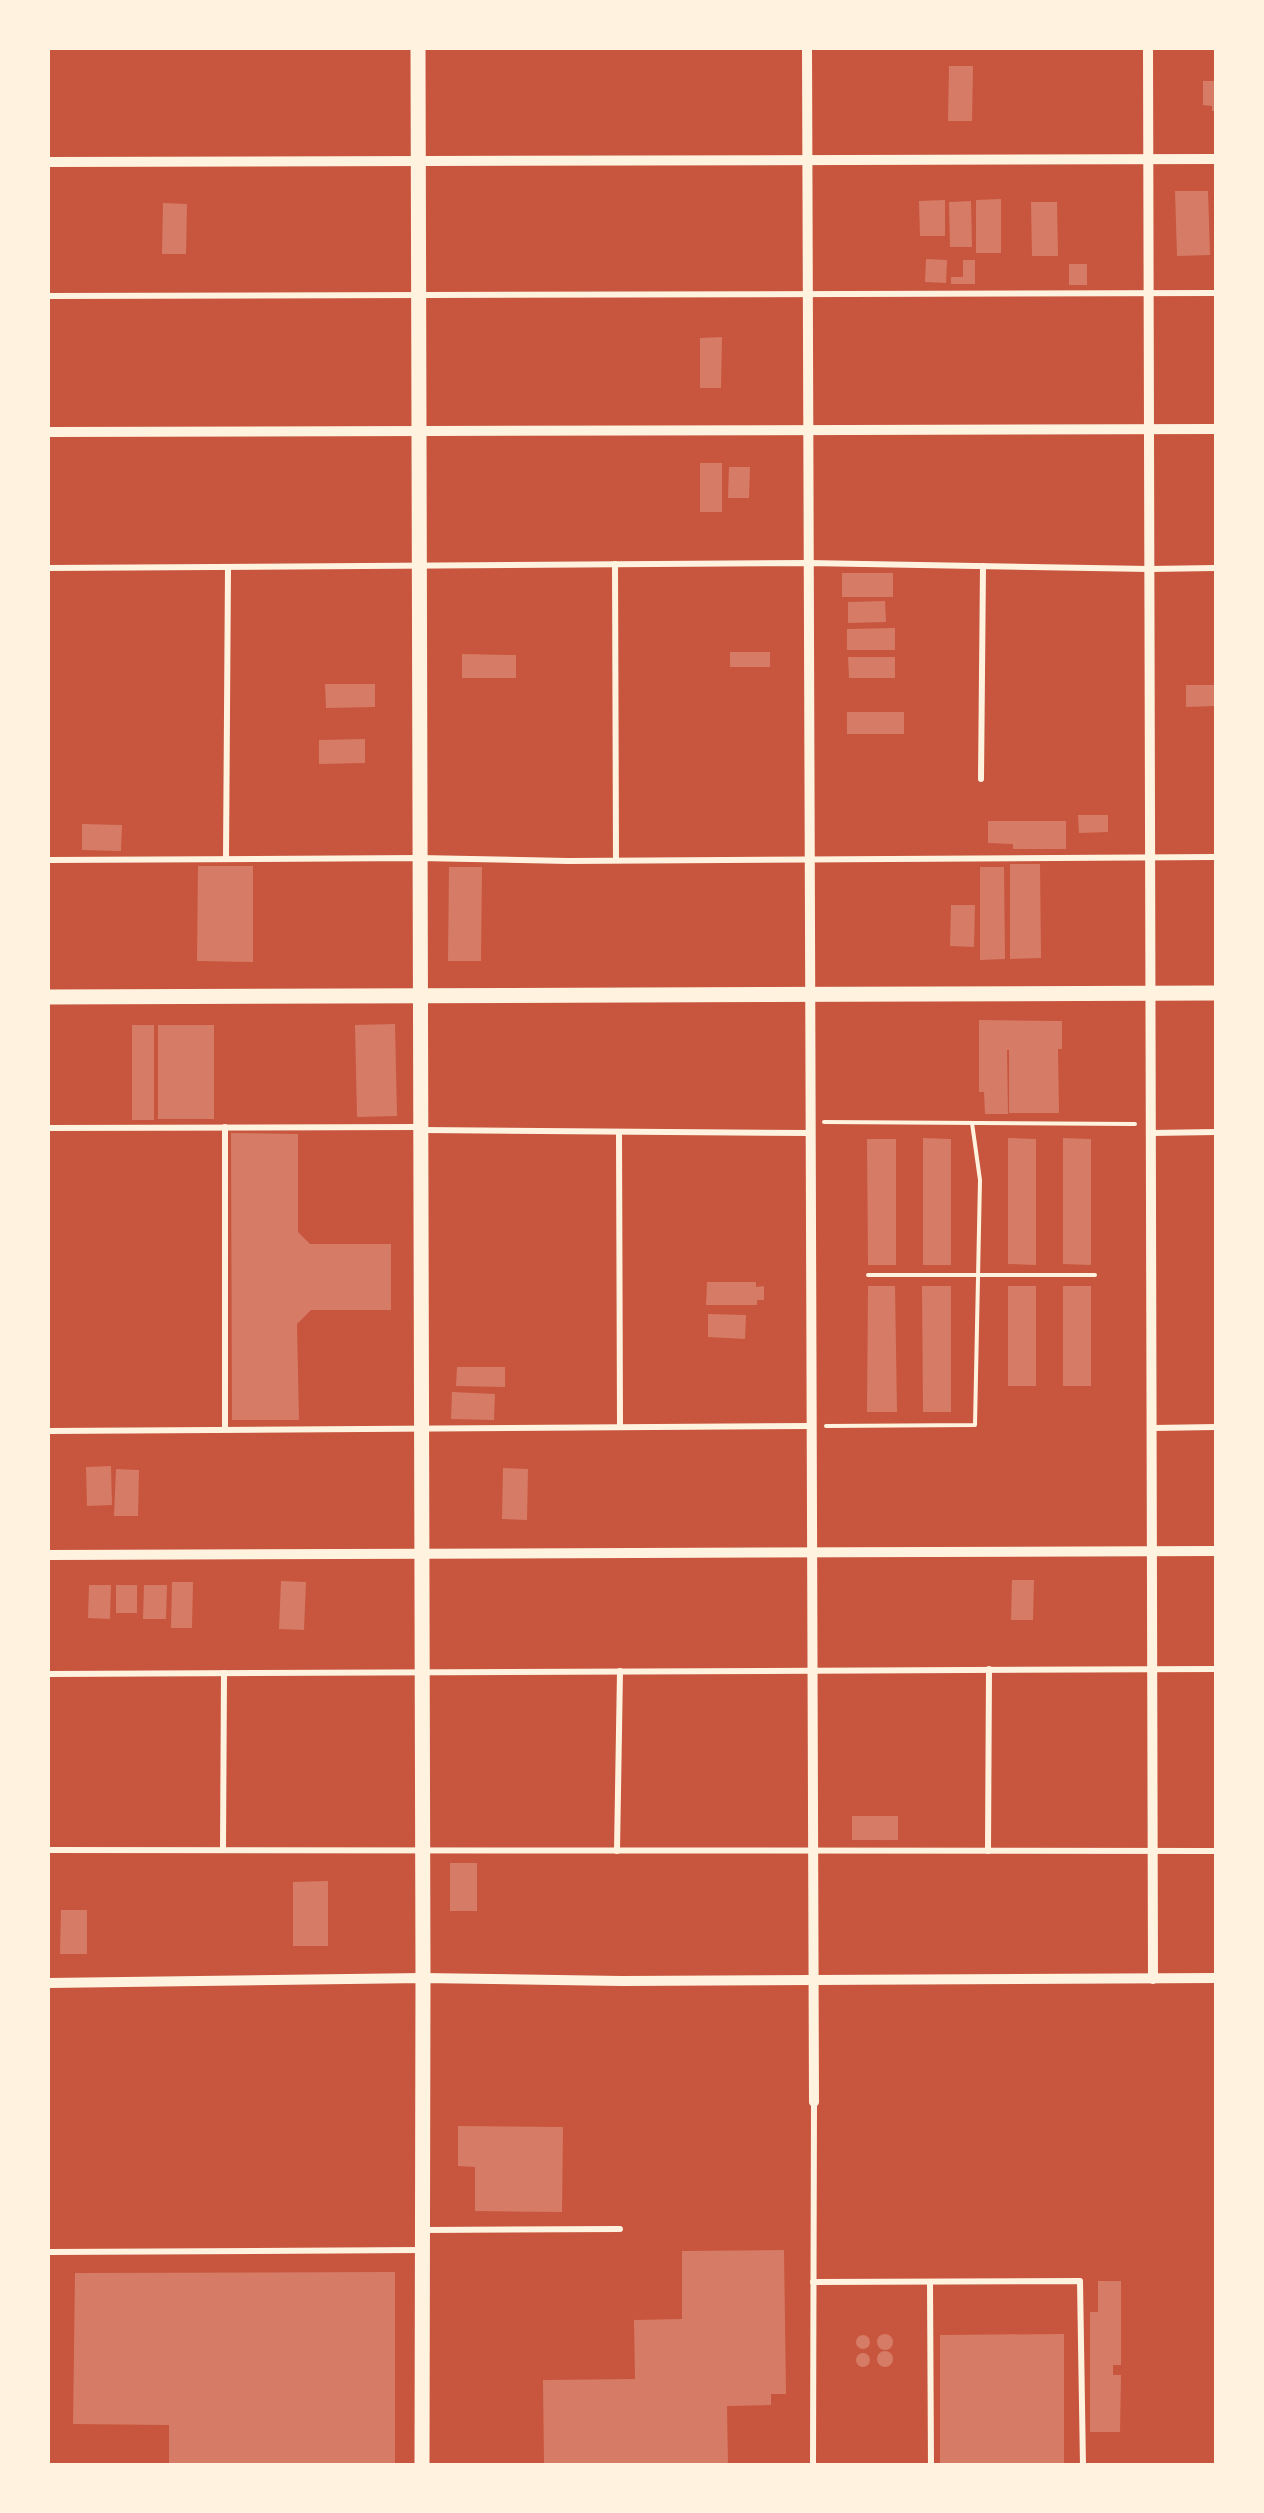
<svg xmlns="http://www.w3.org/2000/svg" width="1264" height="2513" font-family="'Golos Text',sans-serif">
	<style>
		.building { fill: #d67c66 }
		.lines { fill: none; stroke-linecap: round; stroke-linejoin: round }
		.path { stroke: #fff3e0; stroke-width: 4 }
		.service { stroke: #fff3e0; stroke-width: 6 }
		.minor { stroke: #fff3e0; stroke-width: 10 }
		.tertiary { stroke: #fff3e0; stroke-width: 15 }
	</style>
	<rect width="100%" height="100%" fill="#c8553d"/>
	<g class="building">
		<polygon points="949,66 973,66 972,121 948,121"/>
		<polygon points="1203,81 1216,81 1216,111 1212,111 1212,106 1203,105"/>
		<polygon points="1175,191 1208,191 1210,255 1177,256"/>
		<polygon points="1001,199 1001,253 976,253 976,200"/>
		<polygon points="945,200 945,236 920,236 919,201"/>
		<polygon points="971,201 972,247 950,247 949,202"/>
		<polygon points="1031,202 1057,202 1058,256 1032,256"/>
		<polygon points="163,203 187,204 186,254 162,254"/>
		<polygon points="926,259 947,260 946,283 925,282"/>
		<polygon points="963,260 975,260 975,284 951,284 951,277 963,277"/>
		<rect x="1069" y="264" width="18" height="21"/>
		<polygon points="722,337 721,388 700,388 700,338"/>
		<rect x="700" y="463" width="22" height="49"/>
		<polygon points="729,467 750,467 749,498 728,498"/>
		<rect x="842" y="573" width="51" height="24"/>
		<polygon points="885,601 886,622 848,623 848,602"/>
		<polygon points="895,628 895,650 847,650 847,629"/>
		<rect x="730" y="652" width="40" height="15"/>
		<polygon points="462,654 516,655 516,678 462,678"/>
		<polygon points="848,657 895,657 895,678 849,678"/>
		<polygon points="325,684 375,684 375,707 326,708"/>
		<polygon points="1186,685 1216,685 1216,706 1186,707"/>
		<rect x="847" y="712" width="57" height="22"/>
		<polygon points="365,739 365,763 319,764 319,740"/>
		<polygon points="1078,815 1108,815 1108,832 1079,833"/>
		<polygon points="988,821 1066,821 1066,849 1013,849 1013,844 988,843"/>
		<polygon points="82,824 122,825 121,851 82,850"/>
		<polygon points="1010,864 1040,864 1041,958 1010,959"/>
		<polygon points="198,866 253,866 253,962 197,961"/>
		<polygon points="449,867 482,867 481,961 448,961"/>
		<polygon points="980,867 1004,867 1005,959 980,960"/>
		<polygon points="951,905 975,905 974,947 950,946"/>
		<polygon points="979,1020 1062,1021 1062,1049 1058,1049 1059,1113 1009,1113 1009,1050 1007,1050 1008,1114 985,1114 984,1092 979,1092"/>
		<polygon points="395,1024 397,1116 357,1117 355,1025"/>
		<rect x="132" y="1025" width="22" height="95"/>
		<rect x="158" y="1025" width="56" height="94"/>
		<polygon points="231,1133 298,1134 298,1232 310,1244 391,1244 391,1310 311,1310 297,1324 299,1420 232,1420"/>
		<polygon points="923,1138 951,1139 951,1265 923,1265"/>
		<polygon points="1008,1138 1036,1139 1036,1265 1008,1264"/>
		<polygon points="1063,1138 1091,1139 1091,1265 1063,1264"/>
		<polygon points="867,1139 896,1139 896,1265 868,1265"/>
		<polygon points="707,1282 756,1282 756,1287 764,1286 764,1300 757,1300 757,1305 706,1305"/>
		<polygon points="868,1286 895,1286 897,1412 867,1412"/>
		<polygon points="922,1286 951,1286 951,1412 923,1412"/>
		<rect x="1008" y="1286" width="28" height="100"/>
		<rect x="1063" y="1286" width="28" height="100"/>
		<polygon points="708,1314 746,1315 745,1339 708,1337"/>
		<polygon points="457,1367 505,1367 505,1387 456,1386"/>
		<polygon points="452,1392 495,1394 494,1420 451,1419"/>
		<polygon points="111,1466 112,1505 87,1506 86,1467"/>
		<polygon points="503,1468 528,1469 527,1520 502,1519"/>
		<polygon points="116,1469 139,1470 138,1516 114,1516"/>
		<polygon points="1012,1580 1034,1580 1033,1620 1011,1620"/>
		<polygon points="281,1581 306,1582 304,1630 279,1629"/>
		<polygon points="172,1582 193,1582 192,1628 171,1628"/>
		<polygon points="89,1585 111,1585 110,1619 88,1618"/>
		<rect x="116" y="1585" width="21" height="28"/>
		<polygon points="144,1585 167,1585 166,1619 143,1619"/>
		<rect x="852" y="1816" width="46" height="24"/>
		<rect x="450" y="1863" width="27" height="48"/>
		<polygon points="328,1881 328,1946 293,1946 293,1882"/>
		<polygon points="61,1910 87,1910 87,1954 60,1954"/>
		<polygon points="458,2126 563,2127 562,2212 475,2211 475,2167 458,2166"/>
		<polygon points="784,2250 786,2394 771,2394 771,2405 727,2406 728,2466 544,2466 543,2380 635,2379 634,2320 682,2319 682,2251"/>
		<polygon points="395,2272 395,2466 169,2466 169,2425 73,2424 75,2273"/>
		<polygon points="1098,2281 1121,2281 1121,2365 1113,2365 1113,2375 1121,2375 1120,2432 1090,2432 1090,2312 1098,2312"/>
		<polygon points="1064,2334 1064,2466 940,2466 940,2335"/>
		<circle cx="885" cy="2342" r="8"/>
		<circle cx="863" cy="2342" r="7"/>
		<circle cx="885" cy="2359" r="8"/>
		<circle cx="863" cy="2360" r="7"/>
	</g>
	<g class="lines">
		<g class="path">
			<polyline points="824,1122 1135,1124"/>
			<polyline points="868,1275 1095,1275"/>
			<polyline points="826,1426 975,1425 980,1180 972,1123"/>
		</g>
		<g class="service">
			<polyline points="48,296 1216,293"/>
			<polyline points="615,564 616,860"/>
			<polyline points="48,568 808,563 1149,569 1216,568"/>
			<polyline points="981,779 983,566"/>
			<polyline points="226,858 228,567"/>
			<polyline points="48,860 419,858 568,861 1216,857"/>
			<polyline points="225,1127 225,1429"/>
			<polyline points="48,1128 420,1127"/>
			<polyline points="421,1130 810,1133"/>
			<polyline points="619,1132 620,1427"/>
			<polyline points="1151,1133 1216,1132"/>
			<polyline points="1153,1428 1216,1427"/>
			<polyline points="48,1431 811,1426"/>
			<polyline points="48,1674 1216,1669"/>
			<polyline points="223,1849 224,1673"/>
			<polyline points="48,1850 1216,1851"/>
			<polyline points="617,1851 620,1671"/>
			<polyline points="988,1851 989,1669"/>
			<polyline points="424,2230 620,2229"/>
			<polyline points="48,2252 422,2250"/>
			<polyline points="813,2282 1080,2281 1083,2466"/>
			<polyline points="930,2282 931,2466"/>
			<polyline points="813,2466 814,2102"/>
		</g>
		<g class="minor">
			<polyline points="807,48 814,2102"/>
			<polyline points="1148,48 1153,1979"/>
			<polyline points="48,162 1216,159"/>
			<polyline points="48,432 1216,429"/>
			<polyline points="48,1555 1216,1551"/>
			<polyline points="48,1983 423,1978 622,1981 1216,1978"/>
		</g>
		<g class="tertiary">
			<polyline points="418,48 423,1978 422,2466"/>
			<polyline points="48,997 1216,993"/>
		</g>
	</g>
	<rect width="1264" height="2513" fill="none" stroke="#fff3e0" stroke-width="100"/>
</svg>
